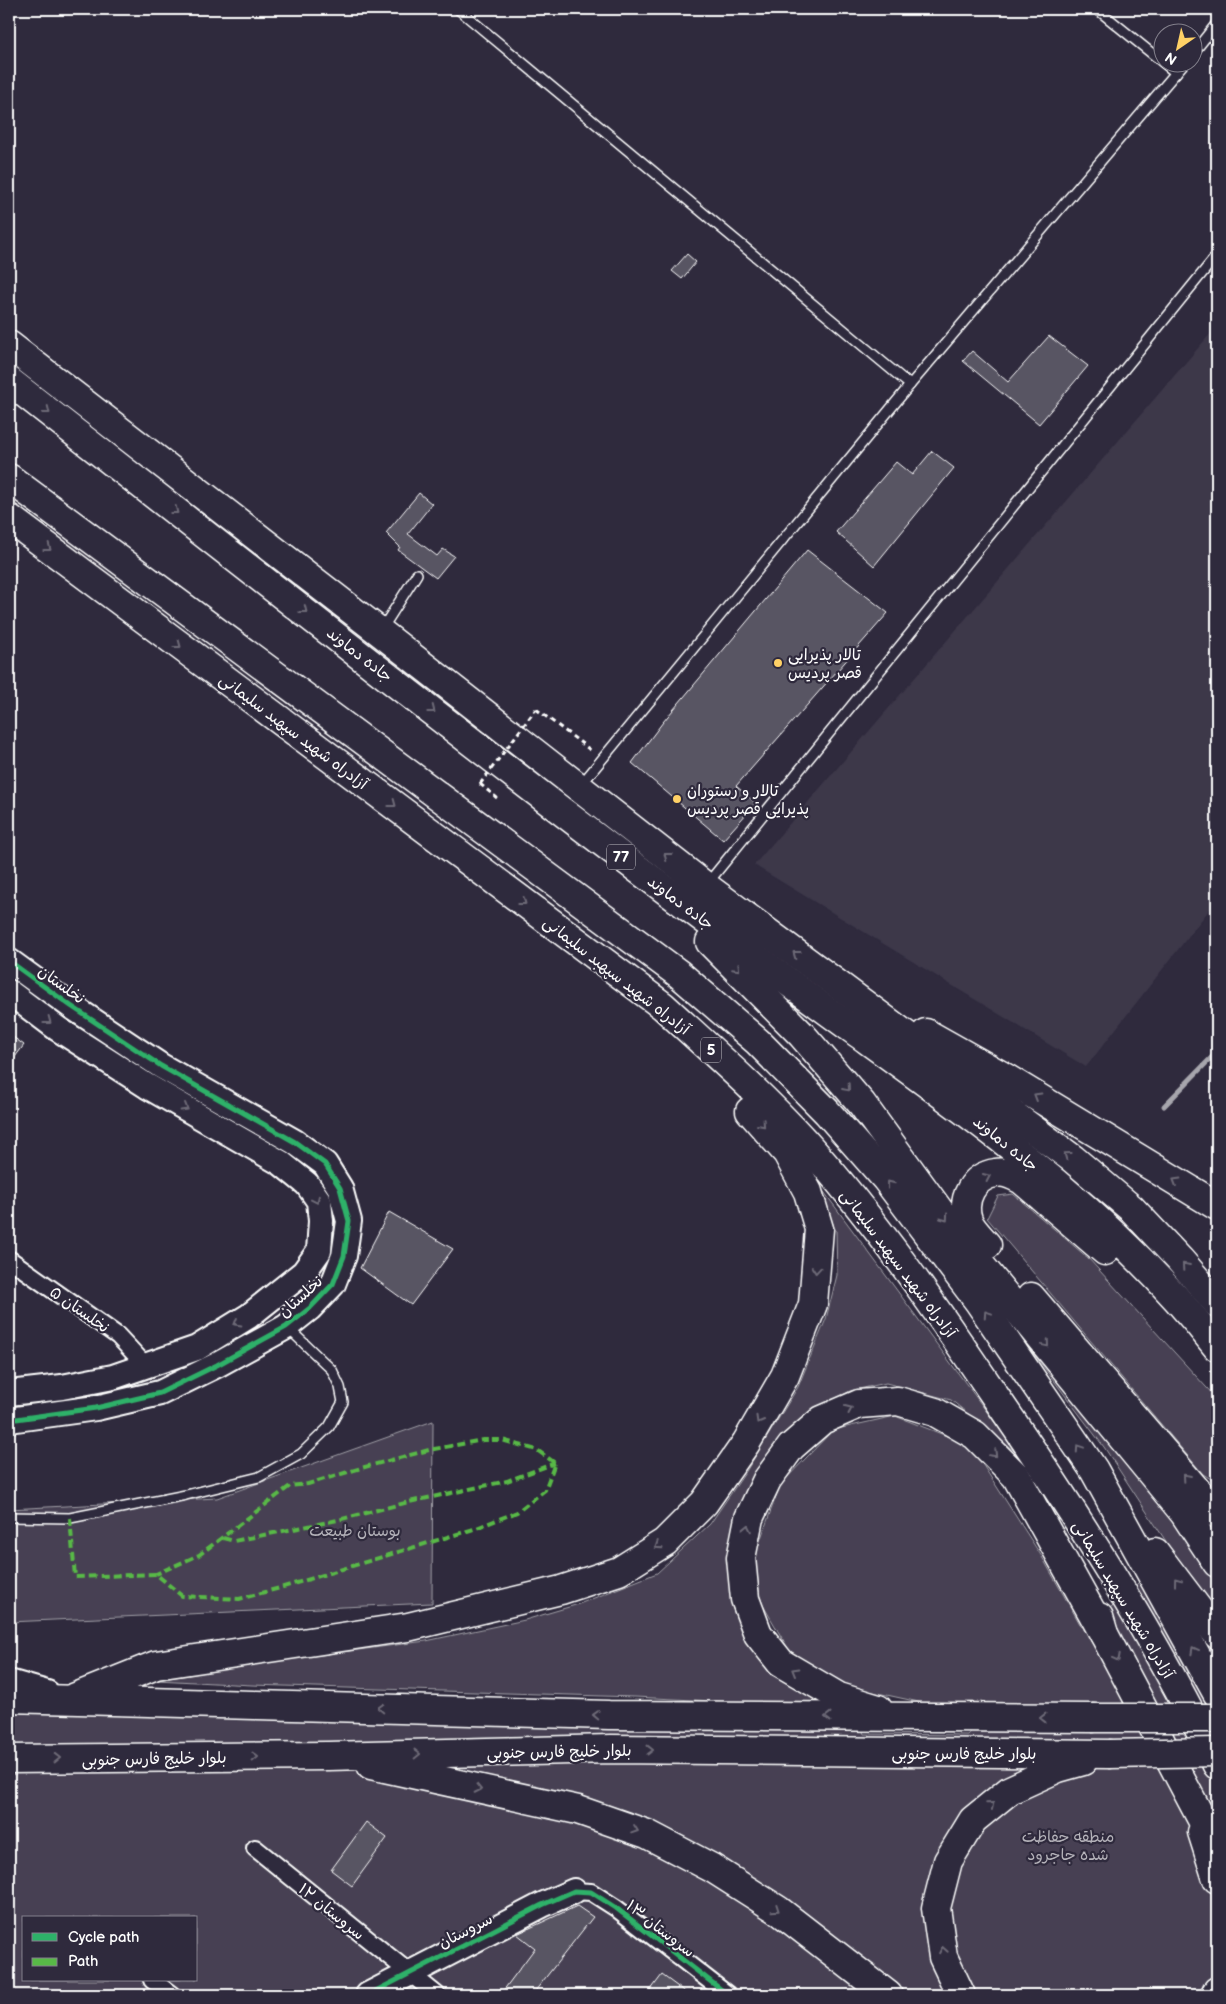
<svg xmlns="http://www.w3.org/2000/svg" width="1226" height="2004" font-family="'Balsamiq Sans','Playpen Sans Arabic',sans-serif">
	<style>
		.built { fill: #3c3749 }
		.green { fill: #464152; stroke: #a2a0a8; fill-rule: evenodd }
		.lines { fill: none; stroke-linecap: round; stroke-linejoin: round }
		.stream { stroke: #a7a6ad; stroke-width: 5 }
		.building { fill: #595564; stroke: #fff }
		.lane-casing { stroke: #fff; stroke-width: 12 }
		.street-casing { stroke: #fff; stroke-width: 20 }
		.secondary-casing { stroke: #fff; stroke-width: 28 }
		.highway-casing { stroke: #fff; stroke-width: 31 }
		.path { stroke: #fff; stroke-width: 3; stroke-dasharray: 5 4; stroke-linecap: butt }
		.lane { stroke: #2f2a3d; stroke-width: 9 }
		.street { stroke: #2f2a3d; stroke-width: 16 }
		.secondary { stroke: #2f2a3d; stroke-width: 24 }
		.highway { stroke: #2f2a3d; stroke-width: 28 }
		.highway-bridge-casing { stroke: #fff; stroke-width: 31; stroke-linecap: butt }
		.path-bridge { stroke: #fff; stroke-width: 3; stroke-dasharray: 5 4; stroke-linecap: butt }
		.highway-bridge { stroke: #2f2a3d; stroke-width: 28 }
		.quiet { stroke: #58b947; stroke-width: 4; stroke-dasharray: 8 4; stroke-linecap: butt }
		.cycleway-casing { stroke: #2f2a3d; stroke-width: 8 }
		.cycleway { stroke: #2db169; stroke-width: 5 }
		.oneway { stroke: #6d6a77 }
		.poi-dot { fill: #ffd166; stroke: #2f2a3d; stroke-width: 2 }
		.labels { text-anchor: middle; stroke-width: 4.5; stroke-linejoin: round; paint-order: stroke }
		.shield { fill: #2f2a3d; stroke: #c1bfc5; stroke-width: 1 }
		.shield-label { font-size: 15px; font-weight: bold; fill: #fff }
		.street-label { font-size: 16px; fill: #fff; stroke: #2f2a3d }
		.poi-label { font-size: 16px; fill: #fff; stroke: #2f2a3d; text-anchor: start }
		.park-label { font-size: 16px; fill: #b5b3ba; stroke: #2f2a3d }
	</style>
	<rect width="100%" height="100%" fill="#2f2a3d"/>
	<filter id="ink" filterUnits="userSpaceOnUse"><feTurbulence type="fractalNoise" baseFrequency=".02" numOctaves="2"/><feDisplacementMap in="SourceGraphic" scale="10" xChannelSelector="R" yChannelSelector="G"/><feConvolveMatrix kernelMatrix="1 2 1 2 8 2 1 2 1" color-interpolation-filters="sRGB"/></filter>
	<g filter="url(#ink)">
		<polygon class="built" points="1217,326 1217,900 1086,1067 754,865"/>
		<g class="green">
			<polygon points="813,1177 1018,1454 951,1400 886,1383 850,1391 814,1412 749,1493 741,1621 852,1708 635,1697 252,1685 157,1680 275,1661 426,1641 525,1620 579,1604 657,1573 710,1524 745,1473 798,1387 826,1319 837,1275 836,1231"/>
			<polygon points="1013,1194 1088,1258 1217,1399 1217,1483 1203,1474 987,1218 998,1196"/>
			<path d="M983,1287L1217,1513V1995H9V1713L862,1729L864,1734L967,1735L1000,1706L928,1704L841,1685L789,1650L760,1600L755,1555L780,1485L833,1430L895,1416L970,1445L1042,1557L1084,1631L1173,1552L1104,1447ZM24,1918H196V1980H24Z"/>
			<polygon points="433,1421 432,1603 9,1622 9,1509 217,1498"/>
		</g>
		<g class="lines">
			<polyline class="stream" points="1164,1106 1217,1052"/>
		</g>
		<g class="building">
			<polygon points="687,254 696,262 682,279 672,271"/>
			<polygon points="1049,336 1088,366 1039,424 963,361 972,351 1008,382"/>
			<polygon points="932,451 954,468 874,566 836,532 896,462 912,475"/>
			<polygon points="419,493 432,504 408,534 437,556 443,549 454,556 436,578 398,550 400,547 386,533"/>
			<polygon points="807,550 888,613 736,786 756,803 723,840 632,763 663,722"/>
			<polygon points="9,1034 24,1045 9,1065"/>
			<polygon points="389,1212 453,1249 411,1305 360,1268"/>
			<polygon points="366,1822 387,1838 352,1886 331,1870"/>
			<polygon points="577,1906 593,1917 532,1995 500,1995 535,1948 517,1934"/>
			<polygon points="662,1975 689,1995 647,1995"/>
		</g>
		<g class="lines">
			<defs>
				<g id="lane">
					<polyline points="458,9 910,385"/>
					<polyline points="1097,9 1176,73"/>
					<polyline points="1194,52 1217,23"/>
					<polyline points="382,629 417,574"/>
					<polyline points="580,786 910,385 1185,62"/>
					<polyline points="707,884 1217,255"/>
					<polyline points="9,1517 70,1518 186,1495 259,1477 301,1454 329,1427 343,1402 340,1387 332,1370 288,1328"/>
				</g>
				<g id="street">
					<polyline points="9,1259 118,1336 146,1366"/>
					<polyline points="255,1848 437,1995"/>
					<polyline points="574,1891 591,1892 616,1908 728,1995"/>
					<polyline points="152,1980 172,1995"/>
				</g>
				<g id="secondary">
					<polyline points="9,961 71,1006 161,1066 295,1142 325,1164 340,1188 349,1221 344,1256 333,1284 310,1308 286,1327 217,1365 160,1393 96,1408 9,1420"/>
					<polyline points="9,992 58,1029 147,1086 281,1163 307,1184 319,1201 321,1221 319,1251 304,1272 249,1316 197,1348 113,1377 62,1387 9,1393"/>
					<polyline points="9,1682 47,1693"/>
					<polyline points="368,1995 542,1905 574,1891"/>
				</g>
				<g id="highway">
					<polyline points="9,345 380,632 705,886 1073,1159 1132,1209 1180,1260 1217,1303"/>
					<path d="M9,381C242,563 474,747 711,924C759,960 806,996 855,1031C985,1125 1118,1219 1217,1347"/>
					<polyline points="9,478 679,974 758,1042 827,1112 886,1179 979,1302 1094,1470 1217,1693"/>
					<path d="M9,518L663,1006C711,1050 760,1093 804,1141C876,1221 937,1310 997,1399C1078,1517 1155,1637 1217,1765"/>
					<polyline points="710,942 802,1035 862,1104 965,1246 1184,1513 1217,1563"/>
					<polyline points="926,1033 1006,1078 1217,1206"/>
					<path d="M987,1245C981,1238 971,1229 968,1220C961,1199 973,1176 996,1173C1005,1171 1014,1176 1022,1180L1105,1251"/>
					<polyline points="1031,1297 1217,1514"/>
					<polyline points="1155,1552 1217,1634"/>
					<polyline points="1099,1617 1104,1634 1217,1848"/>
					<polyline points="9,1698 609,1715 1092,1718"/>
					<polyline points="71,1699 156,1665 408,1627 561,1590 619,1571 665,1542 704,1503 746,1443 785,1376 813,1304 819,1229 808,1192 787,1153 750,1111"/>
					<polyline points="878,1709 839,1697 781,1663 758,1634 745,1599 741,1558 749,1518 767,1480 791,1447 822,1420 859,1404 898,1401 935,1412 975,1435 1016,1476 1104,1634"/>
					<polyline points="9,1759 328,1756 611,1749 1109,1754"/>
					<polyline points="371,1765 578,1810 647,1834 712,1868 778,1910 888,1995"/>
					<polyline points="1202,1832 1217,1879"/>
					<polyline points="961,1995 943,1957 936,1908 948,1861 973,1820 1010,1790 1058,1768 1083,1761"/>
					<polyline points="1215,1995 1217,1991"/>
				</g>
			</defs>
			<use href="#lane" class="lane-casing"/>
			<use href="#street" class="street-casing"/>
			<use href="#secondary" class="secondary-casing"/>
			<use href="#highway" class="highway-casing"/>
			<g class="path">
				<polyline points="536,709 593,752"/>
				<polyline points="480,784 497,798"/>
			</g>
			<use href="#lane" class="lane"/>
			<use href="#street" class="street"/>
			<use href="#secondary" class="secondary"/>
			<use href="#highway" class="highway"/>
			<defs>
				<g id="highway-bridge">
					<polyline points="1092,1718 1217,1718"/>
					<polyline points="1109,1754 1217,1752"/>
				</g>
			</defs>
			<use href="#highway-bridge" class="highway-bridge-casing"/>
			<polyline class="path-bridge" points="480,784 536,709"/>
			<use href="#highway-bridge" class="highway-bridge"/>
			<g class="quiet">
				<polyline points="70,1518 75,1577 156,1574 182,1596 239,1599 280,1588 474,1529 517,1512 545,1490 555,1463 537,1450 502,1440 483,1440 429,1450 361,1468 308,1484 290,1486 199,1555 156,1574"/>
				<polyline points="223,1538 234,1541 338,1520 409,1502 507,1481 555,1463"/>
			</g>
			<defs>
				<g id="cycleway">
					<polyline points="9,961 71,1006 161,1066 295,1142 325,1164 340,1188 349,1221 344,1256 333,1284 310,1308 286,1327 217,1365 160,1393 96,1408 9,1420"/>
					<polyline points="368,1995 542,1905 574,1891 591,1892 616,1908 728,1995"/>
				</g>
			</defs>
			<use href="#cycleway" class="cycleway-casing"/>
			<use href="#cycleway" class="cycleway"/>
		</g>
		<defs><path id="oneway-chevron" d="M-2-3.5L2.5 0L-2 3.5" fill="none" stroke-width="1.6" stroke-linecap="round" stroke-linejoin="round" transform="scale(1.25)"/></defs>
		<g class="oneway">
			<use href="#oneway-chevron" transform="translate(47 411) rotate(38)"/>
			<use href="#oneway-chevron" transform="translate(175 511) rotate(38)"/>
			<use href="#oneway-chevron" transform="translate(48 548) rotate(37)"/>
			<use href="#oneway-chevron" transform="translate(304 610) rotate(38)"/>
			<use href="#oneway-chevron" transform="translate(178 645) rotate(37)"/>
			<use href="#oneway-chevron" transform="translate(432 710) rotate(38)"/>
			<use href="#oneway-chevron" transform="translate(393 804) rotate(37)"/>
			<use href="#oneway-chevron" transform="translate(667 856) rotate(-142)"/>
			<use href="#oneway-chevron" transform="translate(523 902) rotate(37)"/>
			<use href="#oneway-chevron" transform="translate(796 954) rotate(-143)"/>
			<use href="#oneway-chevron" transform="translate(737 968) rotate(46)"/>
			<use href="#oneway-chevron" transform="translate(48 1021) rotate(37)"/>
			<use href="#oneway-chevron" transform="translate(847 1088) rotate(49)"/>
			<use href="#oneway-chevron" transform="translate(1037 1096) rotate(-149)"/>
			<use href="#oneway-chevron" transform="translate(185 1108) rotate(30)"/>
			<use href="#oneway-chevron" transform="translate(762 1124) rotate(48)"/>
			<use href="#oneway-chevron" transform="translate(1067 1155) rotate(-144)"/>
			<use href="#oneway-chevron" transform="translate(987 1177) rotate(-25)"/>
			<use href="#oneway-chevron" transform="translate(1176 1181) rotate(-149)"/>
			<use href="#oneway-chevron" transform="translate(890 1184) rotate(-128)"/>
			<use href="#oneway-chevron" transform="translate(316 1200) rotate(65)"/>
			<use href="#oneway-chevron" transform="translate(945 1218) rotate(54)"/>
			<use href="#oneway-chevron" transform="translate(1185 1266) rotate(-131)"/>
			<use href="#oneway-chevron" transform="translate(816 1270) rotate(95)"/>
			<use href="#oneway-chevron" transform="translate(987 1314) rotate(-124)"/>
			<use href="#oneway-chevron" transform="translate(237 1323) rotate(149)"/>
			<use href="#oneway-chevron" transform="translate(1046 1344) rotate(50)"/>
			<use href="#oneway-chevron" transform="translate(849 1409) rotate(-24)"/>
			<use href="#oneway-chevron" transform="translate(759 1420) rotate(120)"/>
			<use href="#oneway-chevron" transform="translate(1079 1448) rotate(-124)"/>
			<use href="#oneway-chevron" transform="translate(994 1454) rotate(45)"/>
			<use href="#oneway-chevron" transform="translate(1186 1477) rotate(-131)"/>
			<use href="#oneway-chevron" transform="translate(747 1528) rotate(-79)"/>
			<use href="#oneway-chevron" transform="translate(658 1546) rotate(147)"/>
			<use href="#oneway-chevron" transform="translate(1177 1581) rotate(-127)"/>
			<use href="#oneway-chevron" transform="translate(1194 1650) rotate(-119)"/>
			<use href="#oneway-chevron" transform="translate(1117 1658) rotate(62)"/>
			<use href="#oneway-chevron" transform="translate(795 1671) rotate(-150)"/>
			<use href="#oneway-chevron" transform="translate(381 1708) rotate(-178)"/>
			<use href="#oneway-chevron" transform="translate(596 1715) rotate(-178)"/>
			<use href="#oneway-chevron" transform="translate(828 1717) rotate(-180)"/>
			<use href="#oneway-chevron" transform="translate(1043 1718) rotate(-180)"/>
			<use href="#oneway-chevron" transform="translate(650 1750)"/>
			<use href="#oneway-chevron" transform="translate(417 1754) rotate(-1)"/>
			<use href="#oneway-chevron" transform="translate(255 1757) rotate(-1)"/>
			<use href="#oneway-chevron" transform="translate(57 1758) rotate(-1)"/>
			<use href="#oneway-chevron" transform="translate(478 1789) rotate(12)"/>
			<use href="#oneway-chevron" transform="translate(991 1805) rotate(-40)"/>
			<use href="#oneway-chevron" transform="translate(635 1830) rotate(19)"/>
			<use href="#oneway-chevron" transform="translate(776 1909) rotate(34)"/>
			<use href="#oneway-chevron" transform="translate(943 1950) rotate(-100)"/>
		</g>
	</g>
	<g class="poi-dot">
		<circle cx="778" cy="663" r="5"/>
		<circle cx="677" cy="799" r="5"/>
	</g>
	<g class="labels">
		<g class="shield">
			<rect x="607" y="844.5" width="28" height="25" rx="4"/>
			<rect x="701" y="1037.5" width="20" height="25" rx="4"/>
		</g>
		<g class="shield-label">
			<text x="621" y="862">77</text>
			<text x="711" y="1055">5</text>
		</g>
		<g class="street-label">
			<text transform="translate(360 654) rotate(38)" y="6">جاده دماوند</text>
			<text transform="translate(294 731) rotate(37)" y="6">آزادراه شهید سپهبد سلیمانی</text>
			<text transform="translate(681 902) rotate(37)" y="6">جاده دماوند</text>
			<text transform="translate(617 975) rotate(38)" y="6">آزادراه شهید سپهبد سلیمانی</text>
			<text transform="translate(62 984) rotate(36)" y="6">نخلستان</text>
			<text transform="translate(1006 1143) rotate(39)" y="6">جاده دماوند</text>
			<text transform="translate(899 1263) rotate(53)" y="6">آزادراه شهید سپهبد سلیمانی</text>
			<text transform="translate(300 1296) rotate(-42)" y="6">نخلستان</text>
			<text transform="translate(80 1309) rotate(35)" y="6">نخلستان ۵</text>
			<text transform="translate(1124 1599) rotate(59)" y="6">آزادراه شهید سپهبد سلیمانی</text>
			<text transform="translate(559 1751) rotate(-1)" y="6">بلوار خلیج فارس جنوبی</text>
			<text x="964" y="1759">بلوار خلیج فارس جنوبی</text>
			<text transform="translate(154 1758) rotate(-1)" y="6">بلوار خلیج فارس جنوبی</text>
			<text transform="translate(332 1911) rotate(39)" y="6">سروستان ۱۲</text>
			<text transform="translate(661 1928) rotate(38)" y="6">سروستان ۱۳</text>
			<text transform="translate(465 1930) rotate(-27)" y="6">سروستان</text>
		</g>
		<g class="poi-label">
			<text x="788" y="660">تالار پذیرایی<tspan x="788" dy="18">قصر پردیس</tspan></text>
			<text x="687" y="796">تالار و رستوران<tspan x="687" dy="18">پذیرایی قصر پردیس</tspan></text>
		</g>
		<g class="park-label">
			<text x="355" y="1536">بوستان طبیعت</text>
			<text x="1068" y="1842">منطقه حفاظت<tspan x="1068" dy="18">شده جاجرود</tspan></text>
		</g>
	</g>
	<rect width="1226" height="2004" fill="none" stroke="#2f2a3d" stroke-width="30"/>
	<rect x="15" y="15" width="1196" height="1974" fill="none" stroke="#fff" stroke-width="2" filter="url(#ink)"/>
	<rect x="22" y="1916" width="175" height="65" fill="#2f2a3d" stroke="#827f8b"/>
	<rect x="32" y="1933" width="25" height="8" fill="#2db169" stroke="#827f8b"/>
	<text x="68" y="1942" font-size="15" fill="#ffffff">Cycle path</text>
	<rect x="32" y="1958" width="25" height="8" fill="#58b947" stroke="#827f8b"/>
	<text x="68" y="1966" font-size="15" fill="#ffffff">Path</text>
	<g transform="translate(1178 48) rotate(214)"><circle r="24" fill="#2f2a3d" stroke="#827f8b"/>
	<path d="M0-4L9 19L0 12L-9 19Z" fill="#ffd166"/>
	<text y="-8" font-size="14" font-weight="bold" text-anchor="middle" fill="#ffffff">N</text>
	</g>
</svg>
